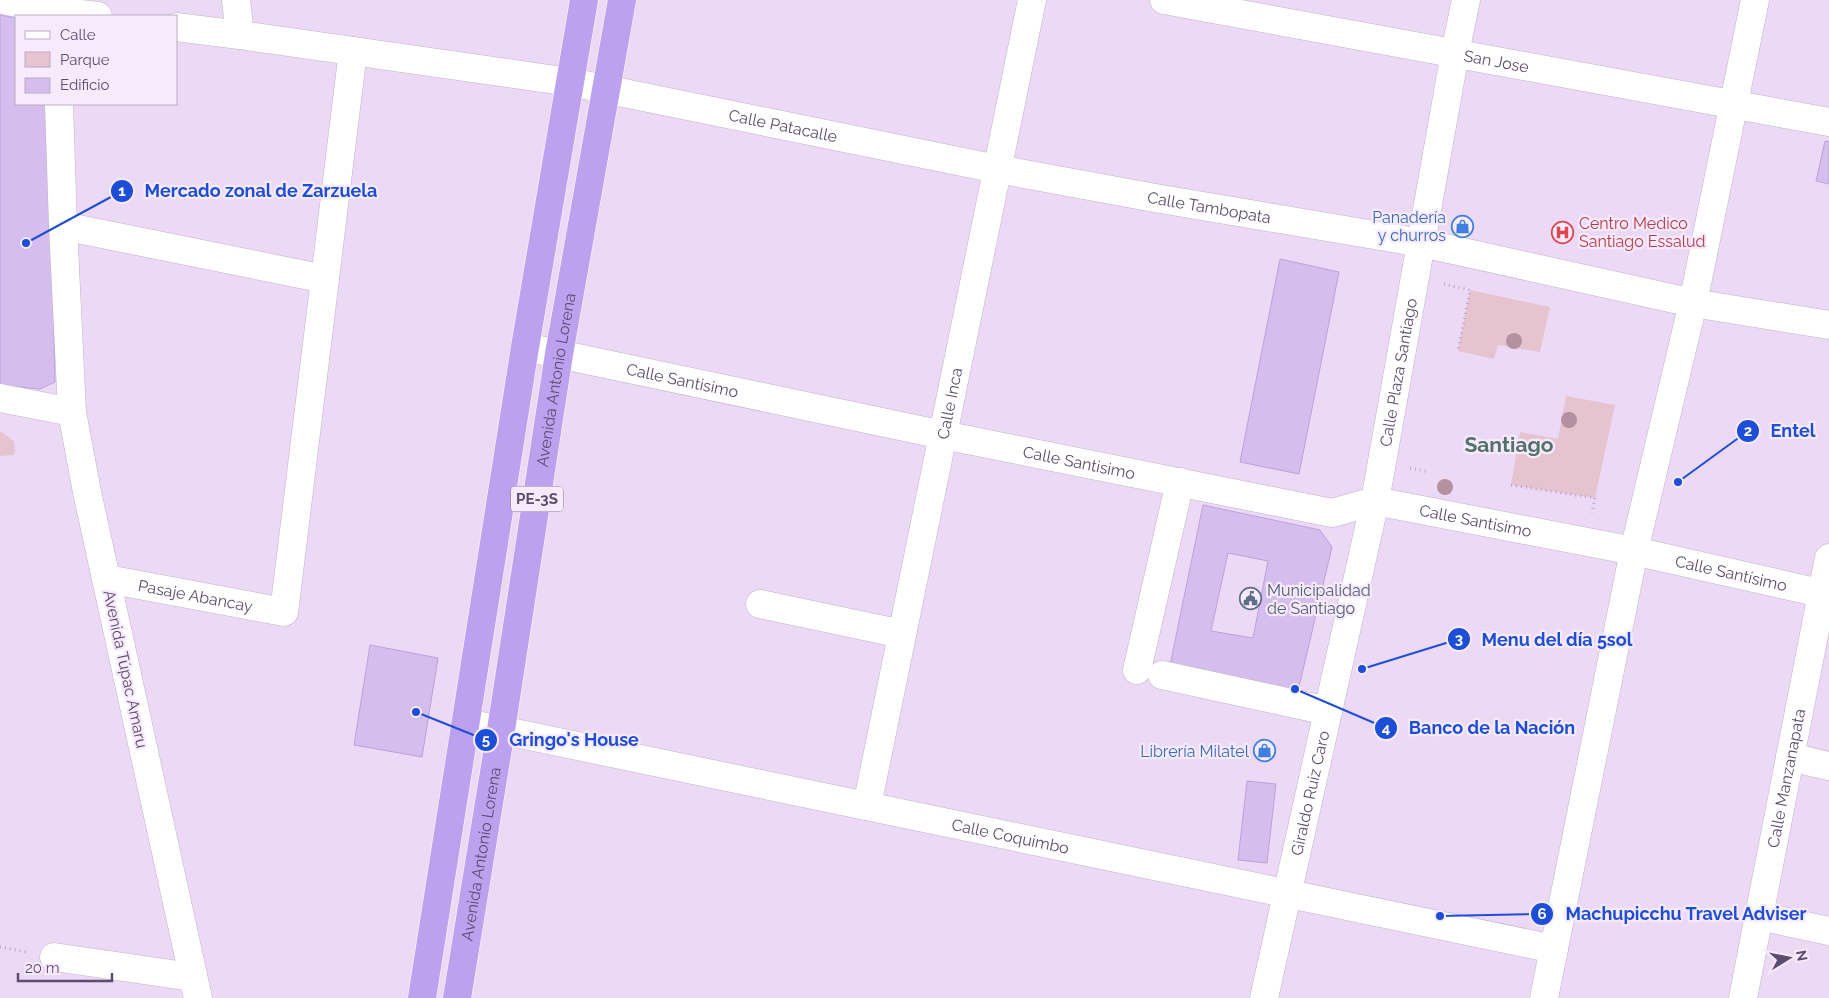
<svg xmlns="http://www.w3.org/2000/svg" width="1829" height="998" font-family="Raleway,sans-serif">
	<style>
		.residential { fill: #ecd9f6; fill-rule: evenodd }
		.green { fill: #e6c4cf }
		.building { fill: #d5beed; stroke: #bda0de; fill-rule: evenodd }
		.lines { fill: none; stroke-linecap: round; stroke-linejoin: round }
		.minor-casing { stroke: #c1b1ce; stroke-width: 29 }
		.highway-casing { stroke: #fff; stroke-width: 29 }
		.path { stroke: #b8a2d1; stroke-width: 3; stroke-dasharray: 1 4; stroke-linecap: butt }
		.minor { stroke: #fff; stroke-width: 28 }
		.highway { stroke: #bca1ef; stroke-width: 28 }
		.tree { fill: #b490a0 }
		.labels { text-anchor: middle; stroke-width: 4.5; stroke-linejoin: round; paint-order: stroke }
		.shield { fill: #f7eafd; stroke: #8a7b9a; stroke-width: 1 }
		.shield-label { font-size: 15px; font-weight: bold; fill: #5c4c70 }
		.street-label { font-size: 16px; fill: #5c4c70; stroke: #f7eafd }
		.shop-label { font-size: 16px; fill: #366cbe; stroke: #f7eafd; text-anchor: end }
		.health-label { font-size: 16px; fill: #be3a42; stroke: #f7eafd; text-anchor: start }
		.service-label { font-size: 16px; fill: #4e5e75; stroke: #f7eafd; text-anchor: start }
		.district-label { font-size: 21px; font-weight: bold; fill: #52726a; stroke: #f7eafd }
		.leader { fill: none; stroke: #1d4ed8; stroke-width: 2 }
		.callout-dot { fill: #1d4ed8; stroke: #f7eafd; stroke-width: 2 }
		.mark-label { font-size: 15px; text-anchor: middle; font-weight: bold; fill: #fff }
		.callout-label { font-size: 18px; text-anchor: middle; font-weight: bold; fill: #1d4ed8; stroke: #f7eafd; stroke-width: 4.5; stroke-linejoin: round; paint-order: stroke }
	</style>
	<rect width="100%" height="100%" fill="#f3e4fa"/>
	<path class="residential" d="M0,0H1829V998H0ZM16,16H176V104H16Z"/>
	<g class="green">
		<polygon points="1470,290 1550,307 1540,352 1498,345 1494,359 1458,351"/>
		<polygon points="1566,396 1615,405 1595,498 1511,485 1520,432 1558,439"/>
		<polygon points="0,431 14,441 15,452 13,455 0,456"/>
	</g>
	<g class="building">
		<polygon points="0,15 16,18 16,104 48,104 55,382 40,389 0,385"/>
		<polygon points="1825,141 1829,142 1829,184 1816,181"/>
		<polygon points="1280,259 1339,272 1299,474 1240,462"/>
		<path d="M1203,505L1320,530L1332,547L1298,691L1169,670ZM1228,553L1268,561L1253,638L1211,631Z"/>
		<polygon points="370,645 438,658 422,757 354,745"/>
		<polygon points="1247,781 1276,784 1267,863 1238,860"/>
	</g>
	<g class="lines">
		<defs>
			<g id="minor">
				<polyline points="3,0 56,11"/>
				<path id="s1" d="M236,0L240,35L570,82L997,169L1155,198L1422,243L1693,303L1829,325"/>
				<path id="s2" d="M1164,0L1829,122"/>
				<polyline points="56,16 56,11 98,16"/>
				<polyline points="176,27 240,35"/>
				<polyline points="59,104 63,226"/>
				<path id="s3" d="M525,347L943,435L1332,513L1375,501L1634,551L1829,595"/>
				<polyline points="0,398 72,412"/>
				<path id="s4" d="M107,579L284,612L353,51"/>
				<polyline points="760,604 902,634"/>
				<polyline points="1137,670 1180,482"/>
				<polyline points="1162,675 1328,711"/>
				<path id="s5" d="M467,723L1554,949"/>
				<polyline points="1790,757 1829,766"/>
				<path id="s6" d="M867,806L1032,0"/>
				<polyline points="1759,916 1829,931"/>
				<polyline points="54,957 192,977"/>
				<polyline points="198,998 87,492 72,412 63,226 325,279"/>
				<path id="s7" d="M1264,998L1375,501L1455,53L1466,0"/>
				<polyline points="1544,998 1634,551 1693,303 1755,0"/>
				<path id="s8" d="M1743,998L1829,558"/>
			</g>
			<g id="highway">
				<polyline points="422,998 525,347 584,0"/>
				<path id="s9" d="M457,998L501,730L559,354L622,0"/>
			</g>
		</defs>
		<use href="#minor" class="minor-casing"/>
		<use href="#highway" class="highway-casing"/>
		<g class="path">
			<polyline points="1444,284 1470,290 1458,351"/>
			<polyline points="1410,468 1429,472"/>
			<polyline points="1511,485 1595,498 1592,513"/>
			<polyline points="0,947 26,952"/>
		</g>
		<use href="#minor" class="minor"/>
		<use href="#highway" class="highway"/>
	</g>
	<g class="tree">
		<circle cx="1514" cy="341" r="8"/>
		<circle cx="1569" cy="420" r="8"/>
		<circle cx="1445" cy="487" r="8"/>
	</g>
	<defs>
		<symbol id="shop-ring" viewBox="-11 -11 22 22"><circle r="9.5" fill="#f7eafd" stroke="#3f7fe0" stroke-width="1.5"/><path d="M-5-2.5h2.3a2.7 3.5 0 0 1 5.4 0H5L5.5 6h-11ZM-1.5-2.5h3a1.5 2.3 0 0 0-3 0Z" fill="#3f7fe0"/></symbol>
		<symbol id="hospital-ring" viewBox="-11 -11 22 22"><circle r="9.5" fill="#f7eafd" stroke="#e0444e" stroke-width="1.5"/><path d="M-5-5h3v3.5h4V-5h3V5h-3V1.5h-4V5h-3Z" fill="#e0444e"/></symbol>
		<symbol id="civic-ring" viewBox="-11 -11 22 22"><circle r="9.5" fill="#f7eafd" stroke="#5c6f8a" stroke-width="1.5"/><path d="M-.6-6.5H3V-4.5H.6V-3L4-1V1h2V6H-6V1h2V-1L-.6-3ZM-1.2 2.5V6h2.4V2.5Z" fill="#5c6f8a"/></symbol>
	</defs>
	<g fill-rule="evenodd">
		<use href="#shop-ring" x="1450" y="214" width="25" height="25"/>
		<use href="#hospital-ring" x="1550" y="220" width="25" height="25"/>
		<use href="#civic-ring" x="1238" y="586" width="25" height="25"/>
		<use href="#shop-ring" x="1252" y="738" width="25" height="25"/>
	</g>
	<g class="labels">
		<rect class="shield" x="511" y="486.5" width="52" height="25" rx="4"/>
		<g class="shield-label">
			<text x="537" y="504">PE-3S</text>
		</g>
		<g class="street-label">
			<text dy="6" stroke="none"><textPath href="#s2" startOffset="338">San Jose</textPath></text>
			<text dy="6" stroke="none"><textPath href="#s1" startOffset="586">Calle Patacalle</textPath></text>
			<text dy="6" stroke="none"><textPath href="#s1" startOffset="1020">Calle Tambopata</textPath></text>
			<text dy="6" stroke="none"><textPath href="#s7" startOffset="640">Calle Plaza Santiago</textPath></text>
			<text dy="6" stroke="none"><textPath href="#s9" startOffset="626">Avenida Antonio Lorena</textPath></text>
			<text dy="6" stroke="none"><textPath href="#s3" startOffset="161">Calle Santisimo</textPath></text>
			<text dy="6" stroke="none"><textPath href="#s6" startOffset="411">Calle Inca</textPath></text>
			<text dy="6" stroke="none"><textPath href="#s3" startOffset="566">Calle Santisimo</textPath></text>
			<text dy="6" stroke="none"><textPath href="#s3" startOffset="971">Calle Santisimo</textPath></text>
			<text dy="6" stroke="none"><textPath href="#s3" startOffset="1232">Calle Santísimo</textPath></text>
			<text dy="6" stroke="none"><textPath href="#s4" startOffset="90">Pasaje Abancay</textPath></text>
			<text transform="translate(126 669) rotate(78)" y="6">Avenida Túpac Amaru</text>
			<text dy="6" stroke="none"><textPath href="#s8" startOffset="224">Calle Manzanapata</textPath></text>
			<text dy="6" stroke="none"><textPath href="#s7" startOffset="210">Giraldo Ruiz Caro</textPath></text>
			<text dy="6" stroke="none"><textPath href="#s5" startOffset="555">Calle Coquimbo</textPath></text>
			<text dy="6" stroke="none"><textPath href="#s9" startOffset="146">Avenida Antonio Lorena</textPath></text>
		</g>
		<g class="shop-label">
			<text x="1446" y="223">Panadería<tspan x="1446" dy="18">y churros</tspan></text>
			<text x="1249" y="757">Librería Milatel</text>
		</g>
		<g class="health-label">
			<text x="1579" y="229">Centro Medico<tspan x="1579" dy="18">Santiago Essalud</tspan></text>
		</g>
		<g class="service-label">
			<text x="1267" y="596">Municipalidad<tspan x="1267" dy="18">de Santiago</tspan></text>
		</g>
		<g class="district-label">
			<text x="1509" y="452">Santiago</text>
		</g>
	</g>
	<path class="leader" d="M26 243L122 191M1678 482L1748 431M1362 669L1459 639M1295 689L1386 728M416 712L486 740M1440 916L1542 914"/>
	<g class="callout-dot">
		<circle cx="26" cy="243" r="5"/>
		<circle cx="1678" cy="482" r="5"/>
		<circle cx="1362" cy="669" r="5"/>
		<circle cx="1295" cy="689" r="5"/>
		<circle cx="416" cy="712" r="5"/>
		<circle cx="1440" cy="916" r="5"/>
		<circle cx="122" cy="191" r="12"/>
		<circle cx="1748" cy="431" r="12"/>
		<circle cx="1459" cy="639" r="12"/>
		<circle cx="1386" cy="728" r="12"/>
		<circle cx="486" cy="740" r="12"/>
		<circle cx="1542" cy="914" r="12"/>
	</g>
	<g class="mark-label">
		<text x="122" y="196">1</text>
		<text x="1748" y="436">2</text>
		<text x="1459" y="644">3</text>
		<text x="1386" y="733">4</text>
		<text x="486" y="745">5</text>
		<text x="1542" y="919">6</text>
	</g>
	<g class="callout-label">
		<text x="261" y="197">Mercado zonal de Zarzuela</text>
		<text x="1793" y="437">Entel</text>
		<text x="1557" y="646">Menu del día 5sol</text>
		<text x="1492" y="734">Banco de la Nación</text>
		<text x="574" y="746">Gringo's House</text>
		<text x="1686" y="920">Machupicchu Travel Adviser</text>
	</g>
	<rect x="15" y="15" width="162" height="90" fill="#f7eafd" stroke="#b9abc5"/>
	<rect x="25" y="31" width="25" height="8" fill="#ffffff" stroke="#b9abc5"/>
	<text x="60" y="40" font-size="15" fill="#5c4c70">Calle</text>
	<rect x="25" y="52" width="25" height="15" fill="#e6c4cf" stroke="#b9abc5"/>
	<text x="60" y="65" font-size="15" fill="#5c4c70">Parque</text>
	<rect x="25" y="78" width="25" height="15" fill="#d5beed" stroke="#b9abc5"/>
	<text x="60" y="90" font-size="15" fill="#5c4c70">Edificio</text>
	<g transform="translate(1789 958) rotate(80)" stroke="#f7eafd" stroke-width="4" paint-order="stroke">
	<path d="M0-4L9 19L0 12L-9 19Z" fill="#5c4c70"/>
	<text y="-8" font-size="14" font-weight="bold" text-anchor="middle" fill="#5c4c70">N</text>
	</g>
	<path d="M18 973v8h94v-8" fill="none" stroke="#5c4c70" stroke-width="2.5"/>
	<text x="25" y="973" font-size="15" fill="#5c4c70" stroke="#f7eafd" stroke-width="4" paint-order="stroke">20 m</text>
</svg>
